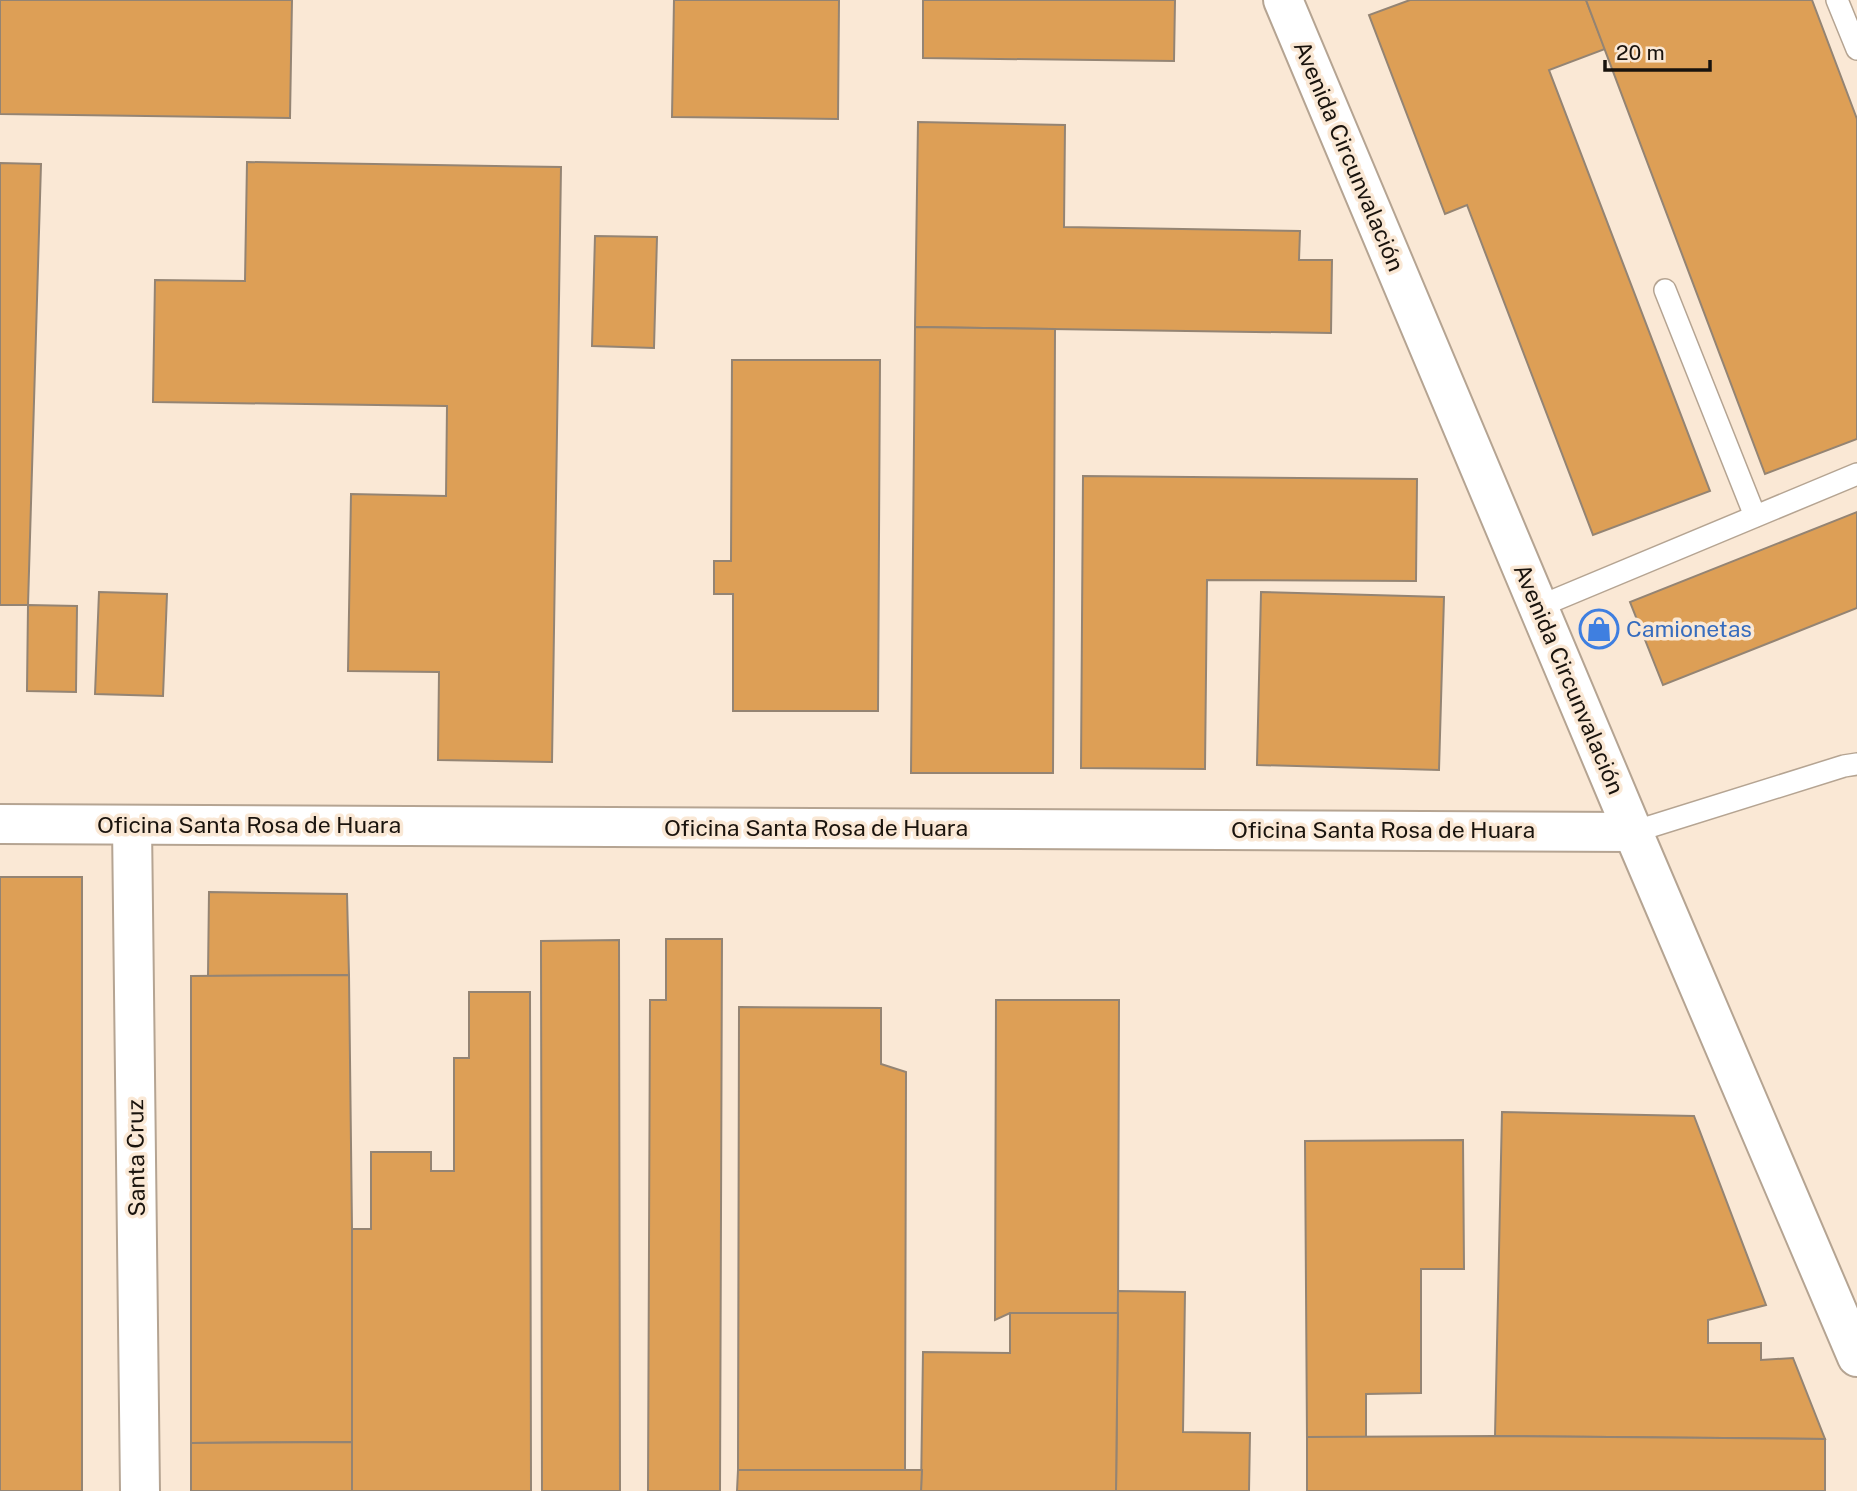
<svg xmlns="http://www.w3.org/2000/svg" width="1857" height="1491" font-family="'Public Sans',sans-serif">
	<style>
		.building { fill: #dd9f56; stroke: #948473; stroke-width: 2 }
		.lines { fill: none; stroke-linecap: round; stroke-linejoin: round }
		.service-casing { stroke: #b5a492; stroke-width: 24 }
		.minor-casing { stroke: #b5a492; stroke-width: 42 }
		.tertiary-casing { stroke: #b5a492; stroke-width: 42 }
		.service { stroke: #fff; stroke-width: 21 }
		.minor { stroke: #fff; stroke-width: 38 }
		.tertiary { stroke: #fff; stroke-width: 38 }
		.labels { text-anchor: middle; stroke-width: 7; stroke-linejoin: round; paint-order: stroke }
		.street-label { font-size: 23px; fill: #19130d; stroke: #fae8d5 }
		.shop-label { font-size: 23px; fill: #366cbe; stroke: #fae8d5; text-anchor: start }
	</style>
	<rect width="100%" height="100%" fill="#fae8d5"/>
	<g class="building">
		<polygon points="0,0 292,0 290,118 0,114"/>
		<polygon points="674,0 839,0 838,119 672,117"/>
		<polygon points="923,0 1175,0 1174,61 923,58"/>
		<polygon points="1410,0 1586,0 1605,49 1549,70 1710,491 1593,535 1467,205 1445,214 1369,15"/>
		<polygon points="1586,0 1812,0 1857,119 1857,439 1765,474"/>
		<polygon points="918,122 1065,125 1064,227 1300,231 1299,260 1332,260 1331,333 915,327"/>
		<polygon points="247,162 561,167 552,762 438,760 439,672 348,671 351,494 446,496 447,406 153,402 155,280 245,281"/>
		<polygon points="0,163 41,164 28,605 0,605"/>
		<polygon points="595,236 657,237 654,348 592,346"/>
		<polygon points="915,327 1055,329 1053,773 911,773"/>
		<polygon points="732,360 880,360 878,711 733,711 733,594 714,594 714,561 731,561"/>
		<polygon points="1083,476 1417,479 1416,581 1207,580 1205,769 1081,768"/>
		<polygon points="1857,512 1857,608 1663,685 1630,602"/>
		<polygon points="99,592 167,594 163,696 95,694"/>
		<polygon points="1261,592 1444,597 1439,770 1257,765"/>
		<polygon points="28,605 77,606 76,692 27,691"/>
		<rect x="0" y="877" width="82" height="614"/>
		<polygon points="209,892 347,894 349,975 208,976"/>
		<polygon points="666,939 722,939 720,1491 648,1491 650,1000 666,1000"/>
		<polygon points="619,940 620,1491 542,1491 541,941"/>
		<polygon points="349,975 352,1229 352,1442 191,1443 191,976"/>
		<polygon points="469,992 530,992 531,1491 352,1491 352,1229 371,1229 371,1152 431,1152 431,1171 454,1171 454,1058 469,1058"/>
		<polygon points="996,1000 1119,1000 1118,1313 1010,1313 995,1320"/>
		<polygon points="739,1007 881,1008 881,1064 906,1072 905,1470 738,1470"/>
		<polygon points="1502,1112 1694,1116 1766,1305 1708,1320 1708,1343 1761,1343 1761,1360 1793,1358 1825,1439 1495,1436"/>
		<polygon points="1463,1140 1464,1269 1421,1269 1421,1393 1366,1394 1366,1437 1307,1437 1305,1141"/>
		<polygon points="1118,1291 1185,1292 1183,1432 1250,1433 1249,1491 1116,1491"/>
		<polygon points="1010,1313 1118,1313 1116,1491 921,1491 923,1352 1010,1353"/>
		<polygon points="1495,1436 1825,1439 1825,1491 1307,1491 1307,1437"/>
		<polygon points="352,1442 352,1491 191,1491 191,1443"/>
		<polygon points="738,1470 922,1470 921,1491 737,1491"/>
	</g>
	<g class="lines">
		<defs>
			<g id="service">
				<polyline points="1837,0 1857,49"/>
				<polyline points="1665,290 1755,516"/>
				<polyline points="1538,607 1857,474"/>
				<polyline points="1633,832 1844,766 1857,764"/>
			</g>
			<g id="minor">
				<polyline points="0,824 1633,832"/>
				<polyline points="132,825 140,1491"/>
			</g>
			<polyline id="tertiary" points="1283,0 1633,832 1857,1357"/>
		</defs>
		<use href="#service" class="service-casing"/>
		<use href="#minor" class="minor-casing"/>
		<use href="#tertiary" class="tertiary-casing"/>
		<use href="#service" class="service"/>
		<use href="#minor" class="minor"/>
		<use href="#tertiary" class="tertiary"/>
	</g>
	<defs>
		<symbol id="shop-ring" viewBox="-11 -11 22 22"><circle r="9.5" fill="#fae8d5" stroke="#3f7fe0" stroke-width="1.5"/><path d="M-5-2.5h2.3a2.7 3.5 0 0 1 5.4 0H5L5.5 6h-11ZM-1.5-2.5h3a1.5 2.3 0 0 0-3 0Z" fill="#3f7fe0"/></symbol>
	</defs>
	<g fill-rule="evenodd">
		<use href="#shop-ring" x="1577" y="607" width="44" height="44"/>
	</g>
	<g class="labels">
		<g class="street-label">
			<text transform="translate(1349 156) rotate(67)" y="8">Avenida Circunvalación</text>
			<text transform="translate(1569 679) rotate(67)" y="8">Avenida Circunvalación</text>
			<text x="249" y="833">Oficina Santa Rosa de Huara</text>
			<text x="816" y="836">Oficina Santa Rosa de Huara</text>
			<text x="1383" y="838">Oficina Santa Rosa de Huara</text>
			<text transform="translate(136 1158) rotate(-91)" y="8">Santa Cruz</text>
		</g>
		<g class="shop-label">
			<text x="1626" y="637">Camionetas</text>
		</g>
	</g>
	<path d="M1605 60v10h105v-10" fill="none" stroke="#19130d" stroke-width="3.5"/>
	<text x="1616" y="60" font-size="21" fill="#19130d" stroke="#fae8d5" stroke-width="5" paint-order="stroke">20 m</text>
</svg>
